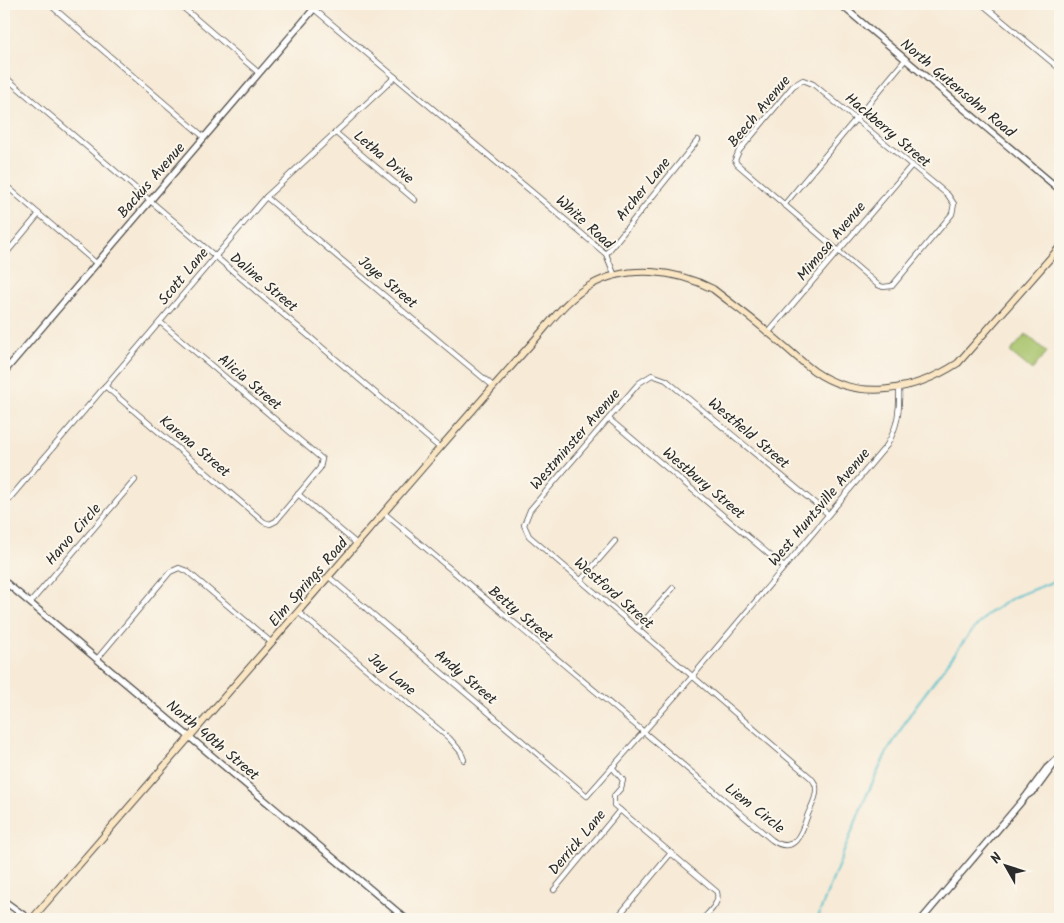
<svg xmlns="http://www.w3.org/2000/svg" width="1064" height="923" font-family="Kalam,sans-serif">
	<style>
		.garden { fill: #a7c36a; stroke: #69774a }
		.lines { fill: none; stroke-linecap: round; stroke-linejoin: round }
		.stream { stroke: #53c0cc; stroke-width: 2 }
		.minor-casing { stroke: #4a4845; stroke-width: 6 }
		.tertiary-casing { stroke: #4a4845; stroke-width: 8 }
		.secondary-casing { stroke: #4a4845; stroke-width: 8 }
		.minor { stroke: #fff; stroke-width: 4.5 }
		.tertiary { stroke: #fff; stroke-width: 5.5 }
		.secondary { stroke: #fbe6c3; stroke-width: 6 }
		.labels { text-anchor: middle; stroke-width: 4; stroke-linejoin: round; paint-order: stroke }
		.street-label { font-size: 15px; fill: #2b2b2b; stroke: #fbf7ec }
	</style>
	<rect width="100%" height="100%" fill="#fbf7ec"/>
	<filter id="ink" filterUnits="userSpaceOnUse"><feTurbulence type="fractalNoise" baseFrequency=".02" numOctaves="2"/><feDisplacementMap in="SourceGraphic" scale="10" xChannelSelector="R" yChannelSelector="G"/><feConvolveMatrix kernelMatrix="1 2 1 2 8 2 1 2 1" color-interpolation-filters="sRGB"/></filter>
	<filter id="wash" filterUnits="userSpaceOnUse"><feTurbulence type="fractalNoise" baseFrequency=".0096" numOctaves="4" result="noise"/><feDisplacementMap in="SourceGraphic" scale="20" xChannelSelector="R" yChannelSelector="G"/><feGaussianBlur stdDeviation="1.12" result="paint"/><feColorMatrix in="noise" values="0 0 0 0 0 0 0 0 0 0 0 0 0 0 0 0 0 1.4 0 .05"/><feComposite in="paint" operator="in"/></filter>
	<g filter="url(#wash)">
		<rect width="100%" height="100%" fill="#f7ead7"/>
		<polygon class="garden" points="1026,334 1047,352 1032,370 1010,352"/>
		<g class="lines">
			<polyline class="stream" points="817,919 864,801 886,754 912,711 970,633 989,613 1014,597 1060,579"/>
		</g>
	</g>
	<g filter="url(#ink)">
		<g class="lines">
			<defs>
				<g id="minor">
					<polyline points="49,4 204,137"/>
					<polyline points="179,4 259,73"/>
					<polyline points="308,4 606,254 615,276"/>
					<polyline points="982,4 1060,69"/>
					<polyline points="4,76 440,448"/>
					<polygon points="803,80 813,84 948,195 954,204 952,214 892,286 883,287 878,285 737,164 735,160 739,151 793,86"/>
					<polyline points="336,133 415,200"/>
					<polyline points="4,184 96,263"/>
					<polyline points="266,197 493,386"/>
					<polyline points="784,205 905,60"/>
					<polyline points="606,254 698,140"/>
					<polyline points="4,256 39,214"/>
					<polyline points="769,332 912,165"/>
					<polyline points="105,386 264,522 270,524 276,521 320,468 322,459 160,322"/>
					<polyline points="609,419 784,567"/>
					<polyline points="298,494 357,544"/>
					<polyline points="4,505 266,197 395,77"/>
					<path d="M384,513L772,840C795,856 802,832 808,814C811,807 816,799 816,791C817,786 814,781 810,777L529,536L524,525L530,510L639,383L652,375L666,380L828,514"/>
					<path d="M329,577L587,796L692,677L887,445C898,426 900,409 899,388"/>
					<polyline points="581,580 615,541"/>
					<polyline points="30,603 135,480"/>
					<polyline points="298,612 449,738 461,752 464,760"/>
					<polyline points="637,629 673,588"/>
					<polyline points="97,659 170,572 179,568 187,571 272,643"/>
					<path d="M612,767L623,780L621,788L614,796V805L717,892C720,903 710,911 703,919"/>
					<polyline points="554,890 620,810"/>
					<polyline points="616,919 671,853"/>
				</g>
				<g id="tertiary">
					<polyline points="840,4 1060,190"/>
					<polyline points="4,372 318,4"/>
					<polyline points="4,581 406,919"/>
					<polyline points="1029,794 1036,789 1055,763"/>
					<polyline points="4,901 29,919"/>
					<polyline points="922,919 1027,795 1047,768 1060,756"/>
				</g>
				<path id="secondary" d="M32,919C166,765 299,611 432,457C465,419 498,381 532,343C550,323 567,298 591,285C628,264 676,270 713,289C732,304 752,318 770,334C785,346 799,360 814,371C859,402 915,391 958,363L1060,247"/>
			</defs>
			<use href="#minor" class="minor-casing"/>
			<use href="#tertiary" class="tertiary-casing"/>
			<use href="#secondary" class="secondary-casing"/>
			<use href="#minor" class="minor"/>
			<use href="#tertiary" class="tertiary"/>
			<use href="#secondary" class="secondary"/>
		</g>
	</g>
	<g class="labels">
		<g class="street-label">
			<text transform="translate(958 88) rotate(40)" y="5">North Gutensohn Road</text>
			<text transform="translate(759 111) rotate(-50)" y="5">Beech Avenue</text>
			<text transform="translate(888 130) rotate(40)" y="5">Hackberry Street</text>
			<text transform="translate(384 157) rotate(40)" y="5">Letha Drive</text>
			<text transform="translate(151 180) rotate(-49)" y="5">Backus Avenue</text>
			<text transform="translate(643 189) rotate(-51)" y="5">Archer Lane</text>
			<text transform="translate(585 222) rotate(42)" y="5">White Road</text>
			<text transform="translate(831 241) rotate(-50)" y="5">Mimosa Avenue</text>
			<text transform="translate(183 276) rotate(-50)" y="5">Scott Lane</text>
			<text transform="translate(264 282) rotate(40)" y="5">Daline Street</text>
			<text transform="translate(388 282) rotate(40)" y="5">Joye Street</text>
			<text transform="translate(250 382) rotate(40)" y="5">Alicia Street</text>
			<text transform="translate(749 433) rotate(40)" y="5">Westfield Street</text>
			<text transform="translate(575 439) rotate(-49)" y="5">Westminster Avenue</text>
			<text transform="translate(195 446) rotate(40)" y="5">Karena Street</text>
			<text transform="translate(704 483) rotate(40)" y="5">Westbury Street</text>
			<text transform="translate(819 507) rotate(-50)" y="5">West Huntsville Avenue</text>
			<text transform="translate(73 534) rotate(-49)" y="5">Harvo Circle</text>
			<text transform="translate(308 582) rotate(-49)" y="5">Elm Springs Road</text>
			<text transform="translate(614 593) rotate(41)" y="5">Westford Street</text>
			<text transform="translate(521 614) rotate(40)" y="5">Betty Street</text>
			<text transform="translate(392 674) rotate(40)" y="5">Jay Lane</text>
			<text transform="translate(466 677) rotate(40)" y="5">Andy Street</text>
			<text transform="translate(213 740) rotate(40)" y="5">North 40th Street</text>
			<text transform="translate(755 808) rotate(38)" y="5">Liem Circle</text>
			<text transform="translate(577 842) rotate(-50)" y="5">Derrick Lane</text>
		</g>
	</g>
	<rect width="1064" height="923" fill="none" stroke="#fbf7ec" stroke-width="20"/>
	<g transform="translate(1006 866) rotate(309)" stroke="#fbf7ec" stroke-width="4" paint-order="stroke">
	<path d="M0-4L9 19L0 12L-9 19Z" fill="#2b2b2b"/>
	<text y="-8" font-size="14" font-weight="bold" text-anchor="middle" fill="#2b2b2b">N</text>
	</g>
</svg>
